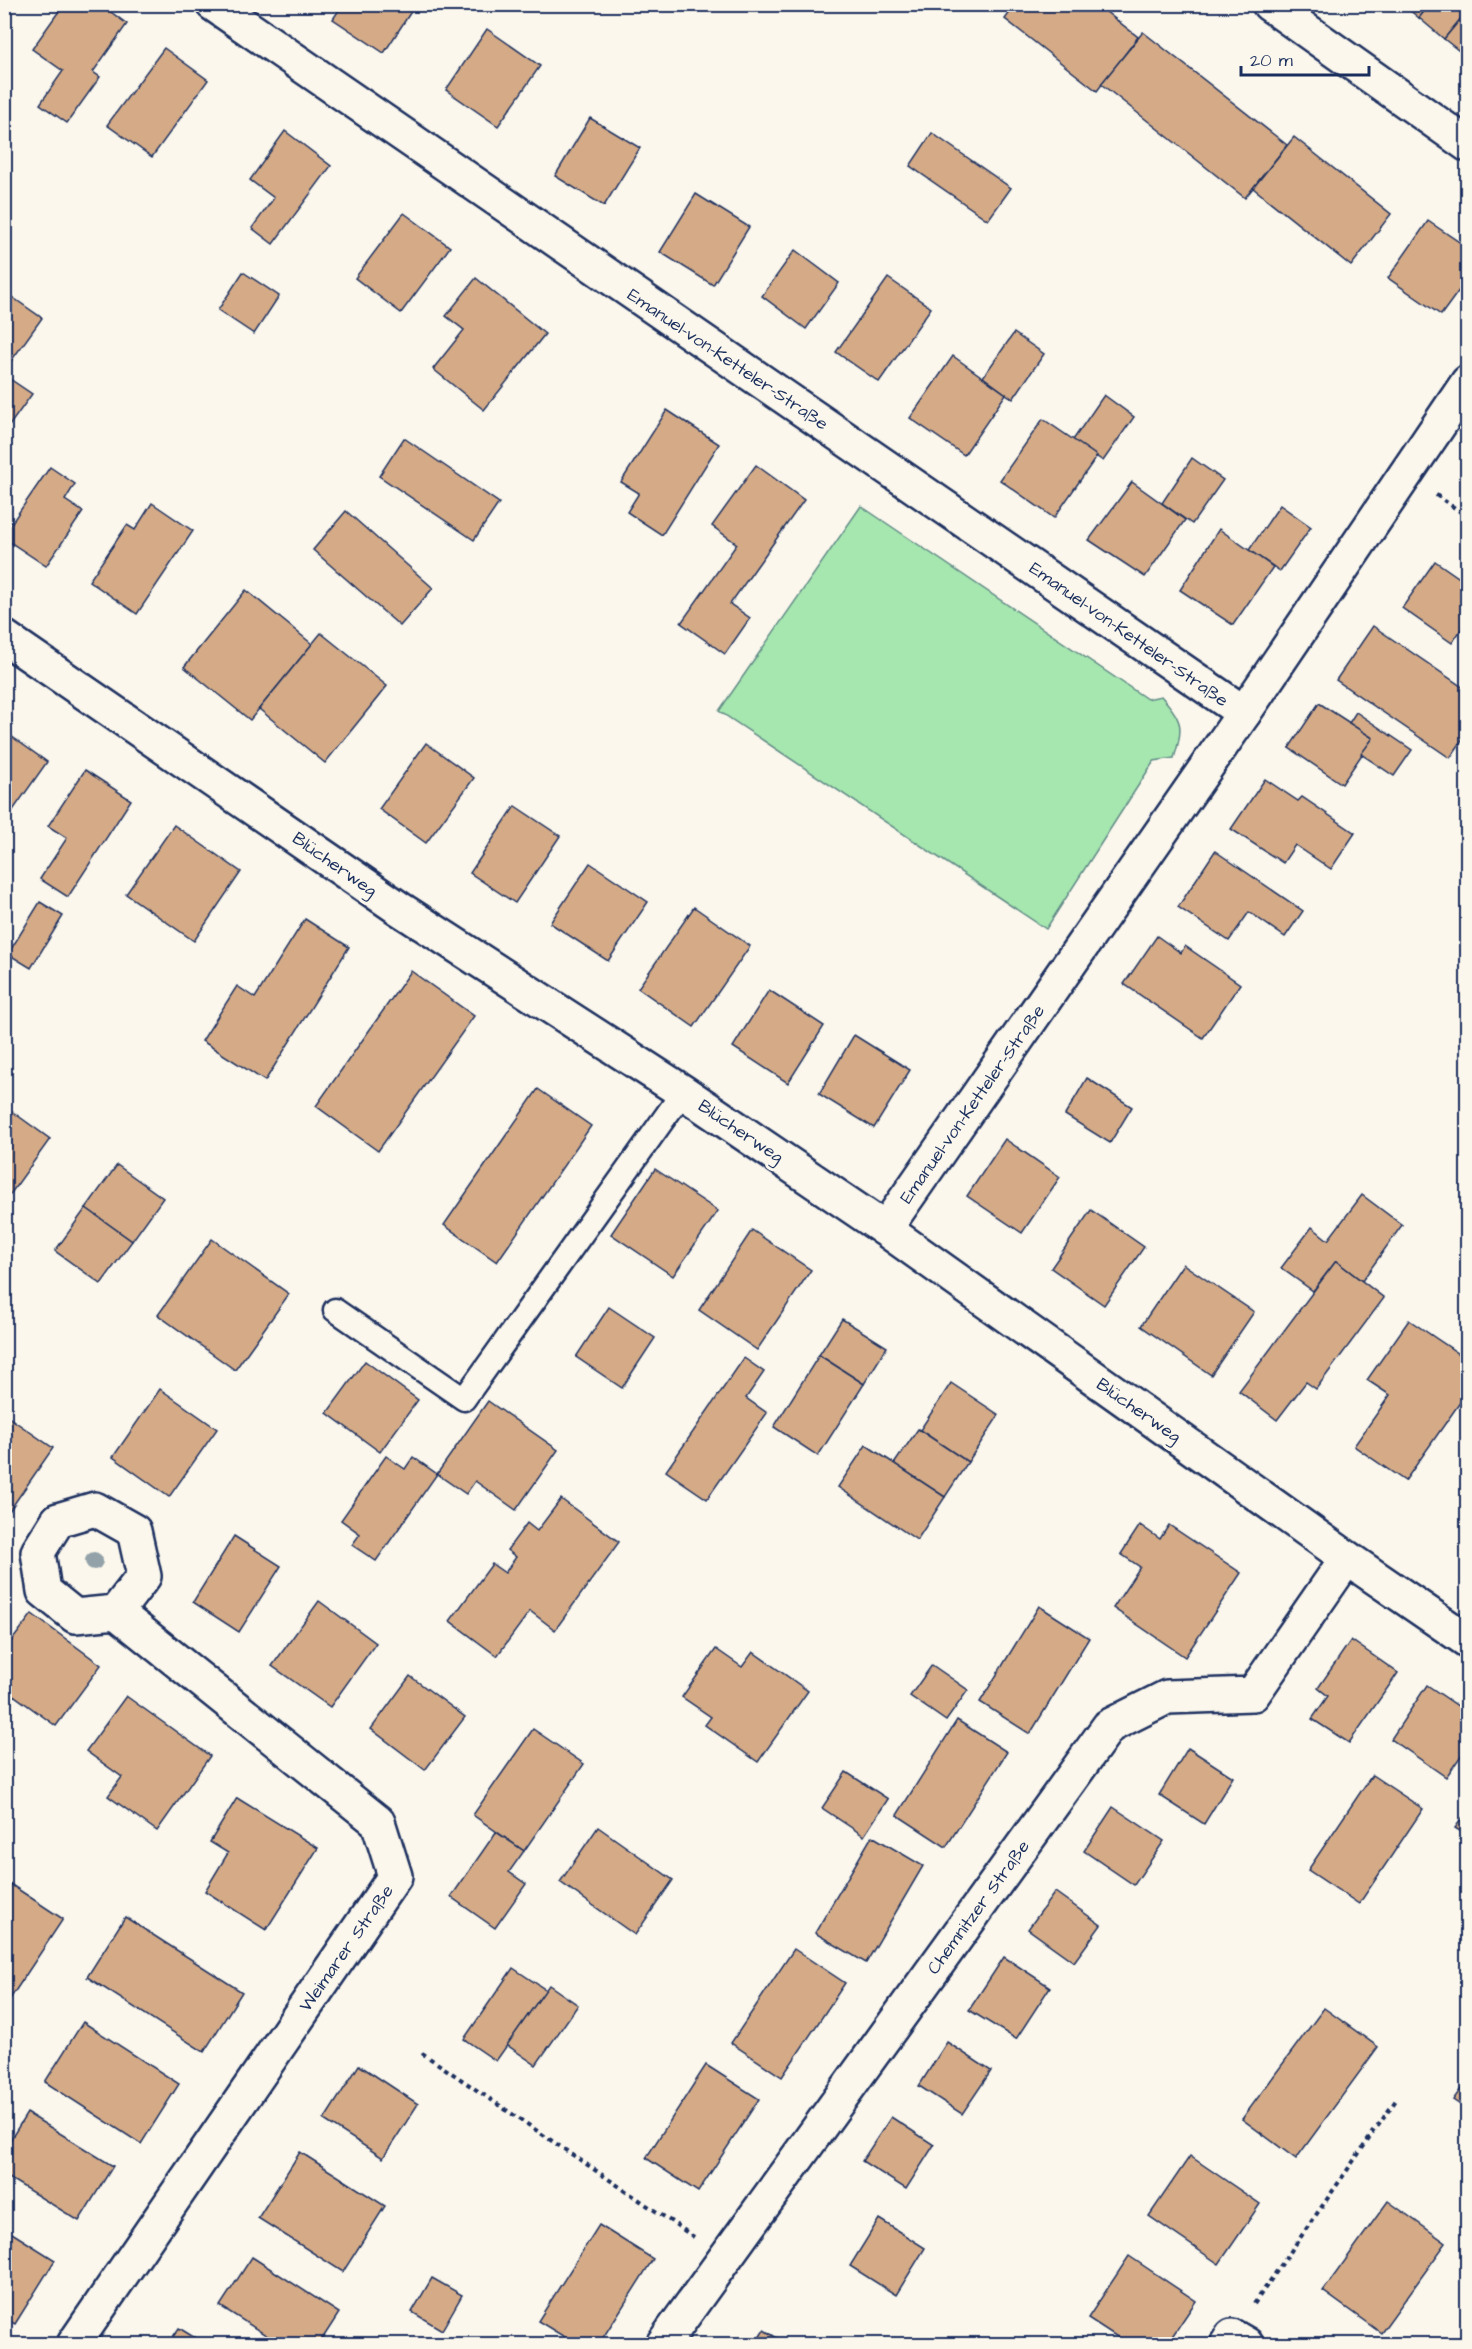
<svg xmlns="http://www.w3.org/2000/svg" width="1472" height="2349" font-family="'Architects Daughter',sans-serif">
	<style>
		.green { fill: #a6e6af; stroke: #608a86; stroke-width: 1.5 }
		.building { fill: #d5ab87; stroke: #1b2f5e; stroke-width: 1.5 }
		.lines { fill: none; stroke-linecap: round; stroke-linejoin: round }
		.lane-casing { stroke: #1b2f5e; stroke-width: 27 }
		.street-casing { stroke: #1b2f5e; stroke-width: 38 }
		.path { stroke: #1b2f5e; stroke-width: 4; stroke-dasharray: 4.5 4.5; stroke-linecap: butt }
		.lane { stroke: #fbf7ec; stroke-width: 22 }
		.street { stroke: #fbf7ec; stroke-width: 33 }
		.tree { fill: #93a2a9 }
		.labels { text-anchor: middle; stroke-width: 6; stroke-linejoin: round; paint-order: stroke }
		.street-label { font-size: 18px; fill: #1b2f5e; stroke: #fbf7ec }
	</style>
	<rect width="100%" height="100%" fill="#fbf7ec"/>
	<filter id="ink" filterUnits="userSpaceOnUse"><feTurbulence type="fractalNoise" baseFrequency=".0167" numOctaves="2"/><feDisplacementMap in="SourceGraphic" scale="12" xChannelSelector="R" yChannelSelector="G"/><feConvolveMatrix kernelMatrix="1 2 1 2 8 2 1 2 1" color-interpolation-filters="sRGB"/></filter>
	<g filter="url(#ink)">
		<path class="green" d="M861,506L1147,699L1161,696C1183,720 1184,728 1174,758L1154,761L1046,929L719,711Z"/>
		<g class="building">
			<polygon points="64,4 100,4 127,24 93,72 100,77 67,123 40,104 63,71 32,49"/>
			<polygon points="343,4 416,4 384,53 333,19"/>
			<polygon points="1016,4 1096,4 1138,37 1097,91 1005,19"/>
			<polygon points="1402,4 1430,4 1419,18"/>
			<polygon points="1430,4 1468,4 1468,10 1444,39 1419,18"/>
			<polygon points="1468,10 1468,58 1444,39"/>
			<polygon points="487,29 540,66 498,126 446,90"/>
			<polygon points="1143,32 1287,145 1245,198 1101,84"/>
			<polygon points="164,48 208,80 152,157 107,125"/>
			<polygon points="590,118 640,148 604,206 555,176"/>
			<polygon points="285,131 331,166 273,244 252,228 274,198 250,180"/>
			<polygon points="932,133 1011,188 988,220 910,166"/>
			<polygon points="1294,137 1391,214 1351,266 1253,188"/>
			<polygon points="696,194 749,227 713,285 660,252"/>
			<polygon points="404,213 450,247 401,313 355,278"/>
			<polygon points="1428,221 1468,248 1468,278 1441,315 1388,278"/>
			<polygon points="795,250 839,283 806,329 762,296"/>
			<polygon points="243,272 279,296 254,334 218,310"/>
			<polygon points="476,278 545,334 484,410 433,369 464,330 446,316"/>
			<polygon points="888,278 931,308 879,382 836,352"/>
			<polygon points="12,297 42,318 4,371 4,308"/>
			<polygon points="1014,333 1044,354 1013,399 983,377"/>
			<polygon points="953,356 1006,394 964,455 910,418"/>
			<polygon points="4,375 32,394 4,433"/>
			<polygon points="1104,395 1134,417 1103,461 1073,440"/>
			<polygon points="667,410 719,444 662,535 627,512 639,493 621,482"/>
			<polygon points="1043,419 1097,456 1054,518 1000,480"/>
			<polygon points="404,438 499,503 474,540 379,476"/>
			<polygon points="1192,458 1223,480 1192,524 1162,503"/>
			<polygon points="756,465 804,500 730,604 750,618 725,654 681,623 737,544 712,526"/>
			<polygon points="50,467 75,484 65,500 83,512 46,566 4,538 4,534"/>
			<polygon points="1132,482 1185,520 1145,577 1089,540"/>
			<polygon points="152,503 193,531 137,614 89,581 127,525 135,530"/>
			<polygon points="1280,505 1311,527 1280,571 1249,550"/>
			<polygon points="346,511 433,588 400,626 313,550"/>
			<polygon points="1219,529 1273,567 1233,625 1180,590"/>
			<polygon points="1435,561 1468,584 1468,620 1452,643 1402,608"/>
			<polygon points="246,590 312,644 250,720 184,667"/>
			<polygon points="1373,626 1468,691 1468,732 1450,758 1336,680"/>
			<polygon points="321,633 387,686 325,763 259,709"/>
			<polygon points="1319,703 1373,738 1342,784 1289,748"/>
			<polygon points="1356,712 1412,750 1394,776 1361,754 1373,738 1349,723"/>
			<polygon points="4,731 47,762 4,823"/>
			<polygon points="426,743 474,778 426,843 379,809"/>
			<polygon points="85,770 131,800 68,897 40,879 67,838 48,826"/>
			<polygon points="1265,779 1298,801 1302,797 1355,833 1331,869 1295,845 1283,863 1231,829"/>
			<polygon points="515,806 560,836 515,903 470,873"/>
			<polygon points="174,825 241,872 194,941 126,894"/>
			<polygon points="1215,851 1303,911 1285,937 1249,912 1229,941 1178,907"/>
			<polygon points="590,863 648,902 608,961 550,923"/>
			<polygon points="40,902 63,916 31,968 8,954"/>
			<polygon points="694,907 750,946 694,1027 638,988"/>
			<polygon points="305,919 349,947 265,1081 202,1041 237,986 255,998"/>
			<polygon points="1157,936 1181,953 1185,946 1240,984 1203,1038 1124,984"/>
			<polygon points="411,971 474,1016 378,1151 316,1106"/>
			<polygon points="769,990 824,1026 788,1083 733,1047"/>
			<polygon points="854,1035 910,1070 874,1128 819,1094"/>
			<polygon points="1087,1078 1132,1107 1110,1143 1065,1115"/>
			<polygon points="538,1089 591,1126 497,1262 444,1225"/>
			<polygon points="10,1110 50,1139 4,1203 4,1118"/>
			<polygon points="1005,1139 1060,1177 1022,1233 967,1196"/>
			<polygon points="117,1165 163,1198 132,1241 86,1208"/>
			<polygon points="655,1169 718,1211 673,1276 611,1234"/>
			<polygon points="1362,1195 1402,1225 1362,1281 1336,1261 1313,1291 1281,1268 1312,1227 1328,1240"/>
			<polygon points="86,1208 132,1241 101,1284 55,1251"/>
			<polygon points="1091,1210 1144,1247 1104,1305 1051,1268"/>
			<polygon points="752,1230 811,1270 757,1350 699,1310"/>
			<polygon points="212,1239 289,1294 235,1370 158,1315"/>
			<polygon points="1336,1261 1384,1298 1316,1389 1306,1382 1277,1420 1239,1391"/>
			<polygon points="1183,1264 1254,1312 1211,1375 1141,1326"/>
			<polygon points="609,1307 655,1338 622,1388 576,1357"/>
			<polygon points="842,1319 887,1347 864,1384 819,1355"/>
			<polygon points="1409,1320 1468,1360 1468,1391 1405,1481 1354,1446 1390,1395 1367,1380"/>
			<polygon points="819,1355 864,1384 818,1456 774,1427"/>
			<polygon points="744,1358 764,1372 746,1398 767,1413 707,1499 666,1471"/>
			<polygon points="365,1361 418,1400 380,1452 327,1413"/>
			<polygon points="951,1383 999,1415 968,1462 920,1430"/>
			<polygon points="160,1389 217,1429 169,1497 113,1457"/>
			<polygon points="488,1401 558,1450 516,1510 475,1481 466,1494 437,1474"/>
			<polygon points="4,1414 53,1448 5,1517 4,1517"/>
			<polygon points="918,1429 968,1462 945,1497 894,1464"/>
			<polygon points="866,1445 945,1497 917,1540 838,1487"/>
			<polygon points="386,1456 405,1469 413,1457 437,1474 376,1561 352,1545 360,1534 341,1520"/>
			<polygon points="561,1499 619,1542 555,1630 530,1611 497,1656 450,1621 492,1564 505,1573 516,1557 507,1550 527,1523 537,1531"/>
			<polygon points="1140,1525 1160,1539 1169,1525 1241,1573 1185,1657 1113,1608 1140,1567 1121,1554"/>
			<polygon points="234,1536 281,1566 239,1632 193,1602"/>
			<polygon points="319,1601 376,1643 330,1707 272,1666"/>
			<polygon points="1039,1606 1089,1638 1030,1734 980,1702"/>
			<polygon points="32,1614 101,1665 56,1726 4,1688 4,1651"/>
			<polygon points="1351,1640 1398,1673 1349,1743 1312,1719 1328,1696 1318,1688"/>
			<polygon points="716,1649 742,1667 753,1652 808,1691 758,1762 705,1725 711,1717 682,1697"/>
			<polygon points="932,1665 968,1690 946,1721 910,1696"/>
			<polygon points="410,1676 465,1717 425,1770 371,1729"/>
			<polygon points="1427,1685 1468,1713 1468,1746 1446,1777 1391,1739"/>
			<polygon points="126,1696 210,1756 157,1831 108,1796 122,1777 86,1751"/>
			<polygon points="957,1720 1007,1752 946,1847 897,1815"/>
			<polygon points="533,1729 584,1764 524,1851 473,1815"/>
			<polygon points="1188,1748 1233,1777 1204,1824 1159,1795"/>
			<polygon points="846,1772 888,1799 864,1836 822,1808"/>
			<polygon points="1372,1775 1423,1809 1359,1904 1308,1870"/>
			<polygon points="237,1798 318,1848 266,1930 205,1891 228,1853 210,1842"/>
			<polygon points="1113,1807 1164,1841 1134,1885 1084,1851"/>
			<polygon points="1468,1810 1468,1836 1455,1828"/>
			<polygon points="598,1827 673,1880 635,1935 560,1882"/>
			<polygon points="496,1832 524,1851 509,1872 526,1884 495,1928 451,1897"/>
			<polygon points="872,1836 923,1866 866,1963 815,1933"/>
			<polygon points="4,1880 63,1919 4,2008"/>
			<polygon points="1055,1892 1101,1925 1074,1962 1028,1929"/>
			<polygon points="125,1917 242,1992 204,2052 87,1977"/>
			<polygon points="794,1949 845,1983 782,2077 731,2043"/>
			<polygon points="1004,1957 1050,1987 1016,2039 969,2010"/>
			<polygon points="513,1968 546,1990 496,2061 464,2039"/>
			<polygon points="549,1985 578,2005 536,2065 507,2045"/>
			<polygon points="1324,2008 1378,2047 1296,2159 1242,2119"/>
			<polygon points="83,2022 179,2084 141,2144 45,2082"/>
			<polygon points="947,2042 991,2071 962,2114 919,2086"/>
			<polygon points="359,2065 418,2104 383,2158 324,2120"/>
			<polygon points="706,2065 759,2099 698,2192 646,2158"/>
			<polygon points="1468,2079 1468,2110 1453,2100"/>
			<polygon points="27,2113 113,2166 79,2221 4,2175 4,2150"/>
			<polygon points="891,2117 934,2145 906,2189 862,2161"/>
			<polygon points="300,2152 385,2206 343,2272 258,2218"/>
			<polygon points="1190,2156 1260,2204 1219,2264 1149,2216"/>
			<polygon points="1388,2201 1446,2243 1381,2333 1323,2291"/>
			<polygon points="879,2219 925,2248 896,2295 850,2266"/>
			<polygon points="599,2225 653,2259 599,2344 576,2344 538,2321"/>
			<polygon points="4,2228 55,2260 15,2324 4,2318"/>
			<polygon points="1129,2256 1196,2301 1167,2344 1128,2344 1088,2318"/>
			<polygon points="252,2257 339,2313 319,2344 280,2344 220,2306"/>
			<polygon points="432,2278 462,2295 442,2330 412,2312"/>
			<polygon points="179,2328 205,2344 168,2344"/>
			<polygon points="764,2330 787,2344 755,2344"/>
		</g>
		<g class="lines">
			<defs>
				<polyline id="lane" points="335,1310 464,1399 683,1092"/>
				<g id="street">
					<polyline points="213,4 1244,713"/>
					<polyline points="1269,4 1468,145"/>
					<polyline points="4,637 400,909 683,1092 885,1229 1347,1558 1468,1641"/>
					<polyline points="885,1229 1244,713 1468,382"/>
					<polygon points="95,1509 134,1531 144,1576 116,1612 75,1616 44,1591 38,1552 58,1520"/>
					<polyline points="74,2344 395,1876 378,1822 116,1612"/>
					<polyline points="663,2344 1109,1726 1167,1697 1253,1694 1347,1558"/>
					<polyline points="1227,2344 1232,2336 1246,2344"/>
				</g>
			</defs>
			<use href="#lane" class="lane-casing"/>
			<use href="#street" class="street-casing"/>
			<g class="path">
				<polyline points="1436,495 1468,517"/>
				<polyline points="422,2053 694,2237"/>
				<polyline points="1254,2304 1396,2100"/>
			</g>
			<use href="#lane" class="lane"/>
			<use href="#street" class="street"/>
		</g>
		<circle class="tree" cx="94" cy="1561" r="9"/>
	</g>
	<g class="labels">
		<g class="street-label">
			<text transform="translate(728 359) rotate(34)" y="6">Emanuel-von-Ketteler-Straße</text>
			<text transform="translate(1129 634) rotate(35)" y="6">Emanuel-von-Ketteler-Straße</text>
			<text transform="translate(335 864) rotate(35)" y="6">Blücherweg</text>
			<text transform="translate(972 1104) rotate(-55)" y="6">Emanuel-von-Ketteler-Straße</text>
			<text transform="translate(741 1131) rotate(34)" y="6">Blücherweg</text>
			<text transform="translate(1139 1410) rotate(35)" y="6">Blücherweg</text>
			<text transform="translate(978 1907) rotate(-54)" y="6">Chemnitzer Straße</text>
			<text transform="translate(346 1948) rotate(-55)" y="6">Weimarer Straße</text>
		</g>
	</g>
	<rect width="1472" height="2349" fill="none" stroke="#fbf7ec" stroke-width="24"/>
	<rect x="12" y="12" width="1448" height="2325" fill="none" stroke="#1b2f5e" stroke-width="2" filter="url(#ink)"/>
	<path d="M1241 66v9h128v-9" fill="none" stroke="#1b2f5e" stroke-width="3"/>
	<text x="1250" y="66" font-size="18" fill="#1b2f5e" stroke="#fbf7ec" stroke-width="4.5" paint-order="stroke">20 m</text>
</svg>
